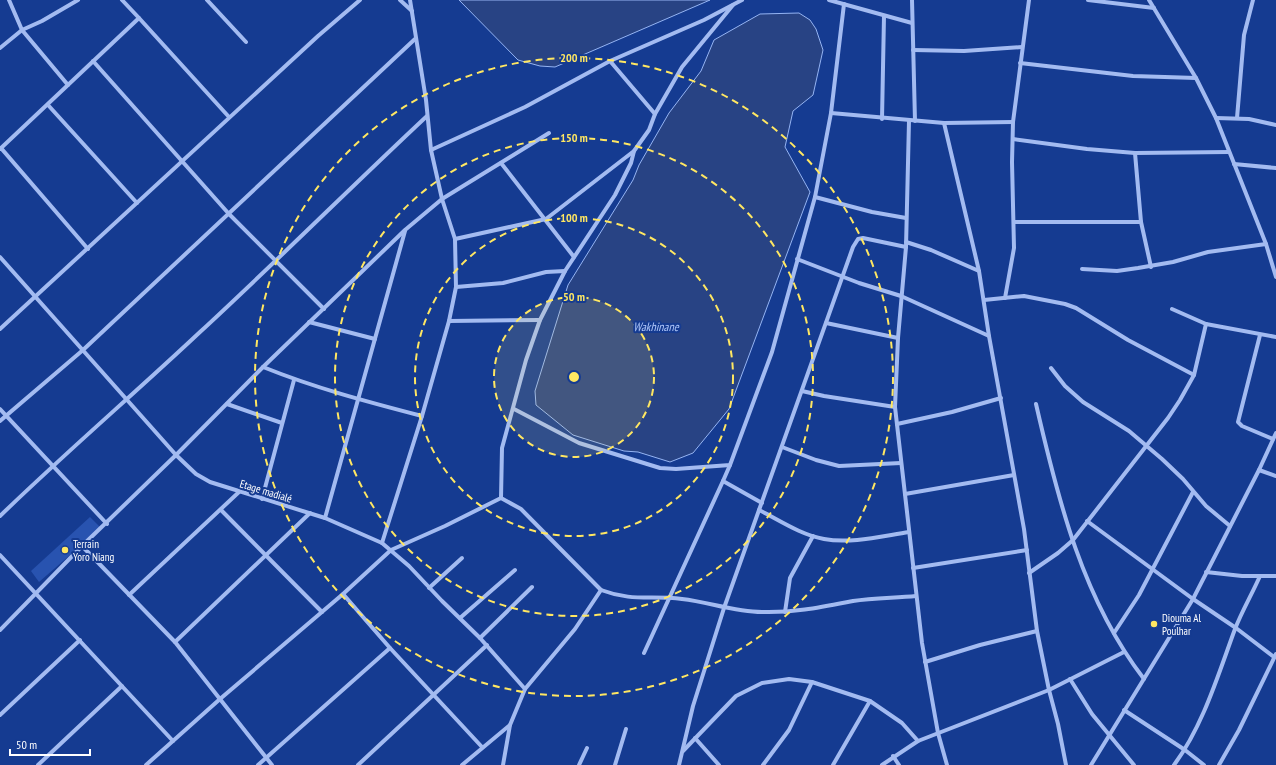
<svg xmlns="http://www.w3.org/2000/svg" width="1276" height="765" font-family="'PT Sans Narrow',sans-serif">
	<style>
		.green { fill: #2853b0 }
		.water { fill: #284384; stroke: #95b4f3 }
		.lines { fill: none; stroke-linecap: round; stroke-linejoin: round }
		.minor { stroke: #a3bbf1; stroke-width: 4 }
		.ring { fill: none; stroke: #ffe762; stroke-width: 2; stroke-dasharray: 7 5 }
		.poi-dot { fill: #ffe762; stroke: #153b91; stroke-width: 1.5 }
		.labels { text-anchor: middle; stroke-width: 4; stroke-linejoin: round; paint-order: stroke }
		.street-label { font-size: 11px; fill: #fff; stroke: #153b91 }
		.poi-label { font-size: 11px; fill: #fff; stroke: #153b91; text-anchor: start }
		.water-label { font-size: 12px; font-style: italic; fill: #afc6f8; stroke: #153b91 }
		.centre { fill: #ffe762; stroke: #153b91; stroke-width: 2 }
		.ring-label { font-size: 12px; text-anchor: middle; font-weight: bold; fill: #ffe762; stroke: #153b91; stroke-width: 4; stroke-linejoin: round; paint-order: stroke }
	</style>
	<rect width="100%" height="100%" fill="#153b91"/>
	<polygon class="green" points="90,517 101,528 39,582 31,571"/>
	<g class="water">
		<polygon points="459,0 710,0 555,67 540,66 518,60"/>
		<polygon points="799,13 810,20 816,29 823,50 813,95 793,111 785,147 810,192 729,409 693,453 670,462 638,452 624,451 573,435 536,405 535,391 568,285 633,180 639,165 669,113 701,71 714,40 760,14"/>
	</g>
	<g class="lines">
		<g class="minor">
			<polyline points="9,0 22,30 68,85"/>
			<polyline points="207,0 246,42"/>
			<polyline points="400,0 412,11"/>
			<polyline points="829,0 912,23"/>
			<polyline points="912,0 915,121"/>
			<polyline points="1088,0 1154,8"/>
			<polyline points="1149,0 1196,78 1216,118 1266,244 1276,277"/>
			<polyline points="139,18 229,117"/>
			<polyline points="0,48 22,30 42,21 78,0"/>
			<polyline points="913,50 964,51 1022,47"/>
			<polyline points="93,61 229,214 324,309"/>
			<polyline points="610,61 655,114"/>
			<polyline points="1020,63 1133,76 1196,78"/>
			<polyline points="48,105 137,203"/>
			<polyline points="831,113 944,123 1013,122"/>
			<polyline points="1216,118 1249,119 1276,125"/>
			<polyline points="1237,118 1244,35 1253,0"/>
			<polyline points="882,119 884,16"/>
			<polyline points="909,121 906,247 898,338 895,407 922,643 938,733 947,765"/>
			<polyline points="944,123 979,271 989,336 1024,529 1037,631 1049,690 1058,724 1066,765"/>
			<polyline points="1013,139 1087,149 1135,153 1229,152"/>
			<polyline points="1,148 88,249"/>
			<polyline points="0,149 139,18 122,0"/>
			<polyline points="431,150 525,107 610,61 704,20 742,0"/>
			<polyline points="1135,153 1141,222 1151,267"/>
			<polyline points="501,163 574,257"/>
			<polyline points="1234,164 1276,168"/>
			<polyline points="815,197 872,212 906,218"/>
			<polyline points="1014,222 1141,222"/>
			<polyline points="455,239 546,219 634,151 649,130 655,114 682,67 733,5"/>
			<polyline points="906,242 931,250 979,271"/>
			<polyline points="0,257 176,455 196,474 210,482 325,518 382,543 409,566 442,601 480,638 525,689 510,725 503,765"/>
			<polyline points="797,259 859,283 901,296 989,336"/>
			<polyline points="1082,269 1117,271 1138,268 1173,262 1208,252 1266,244"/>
			<polyline points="456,287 503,283 546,272 565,271"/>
			<polyline points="1005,298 1014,248 1012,162 1013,122 1029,0"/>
			<polyline points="984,300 1024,296 1065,304 1076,308 1128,340 1194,375"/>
			<polyline points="1172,309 1206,324 1276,337"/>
			<polyline points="449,321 540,320"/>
			<polyline points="309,322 375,339"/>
			<polyline points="826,323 898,338"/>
			<polyline points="0,329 318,36 360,0"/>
			<polyline points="1260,335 1238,422 1242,426 1273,439"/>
			<path d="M263,367C315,388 368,402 422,416"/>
			<polyline points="1051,368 1065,386 1083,402 1129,431 1162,459 1183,479 1206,506 1230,526"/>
			<polyline points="802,391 824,396 895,407"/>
			<polyline points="227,404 282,423"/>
			<path d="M1036,404C1058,500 1083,600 1144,679"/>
			<polyline points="0,409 107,524"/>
			<polyline points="514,409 579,443 660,468 676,469 730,465 772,352 815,197 831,113 844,4"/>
			<polyline points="0,421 83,350 415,39"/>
			<polyline points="897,424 952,412 1001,398"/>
			<polyline points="782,447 816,460 839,466 901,463"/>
			<polyline points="730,465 723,481 762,503"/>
			<polyline points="1259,470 1276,476"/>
			<polyline points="905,494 1014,475"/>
			<path d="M501,498L521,509L601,590C633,602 650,595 682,599C709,602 734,612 762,612C794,613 822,607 853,601C873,598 895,598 916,596"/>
			<polyline points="262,499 294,380"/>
			<polyline points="221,510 322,612"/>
			<path d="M759,510C779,520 801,535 824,539C851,544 882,536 909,532"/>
			<path d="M0,516C65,453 134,394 200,332C277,261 351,187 427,116"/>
			<polyline points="325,518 405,231"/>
			<polyline points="1087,521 1193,599 1236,628 1274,657"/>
			<polyline points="382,543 422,416 449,321 456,287 455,239 442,199 431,150 426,100 410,0"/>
			<polyline points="82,546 175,642 272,765"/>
			<polyline points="0,555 173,741"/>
			<polyline points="913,568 1027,550"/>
			<polyline points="1206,572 1242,576 1276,576"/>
			<polyline points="1029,573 1058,553 1073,540 1168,418 1180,400 1194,375 1206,324"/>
			<polyline points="429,588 462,558"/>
			<polyline points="343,594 390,648 482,747"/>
			<polyline points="129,595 239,492"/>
			<polyline points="785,612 790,578 813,536"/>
			<polyline points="460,618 515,570"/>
			<polyline points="0,630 82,546 176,455 263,367 405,230 442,199 549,133"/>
			<polyline points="1114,633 1139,595 1193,492"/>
			<polyline points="480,638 532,587"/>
			<polyline points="175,642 310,513"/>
			<polyline points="644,653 723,481"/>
			<polyline points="925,662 980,645 1037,631"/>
			<polyline points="1070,679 1092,714 1134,765"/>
			<polyline points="525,689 575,629 601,590"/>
			<polyline points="1124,710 1185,750 1204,765"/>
			<polyline points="0,715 80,640"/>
			<polyline points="695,738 719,765"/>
			<polyline points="683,751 736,696 762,683 789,679 812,682 870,701 902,723 918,741"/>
			<polyline points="893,756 899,765"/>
			<polyline points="38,765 122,686"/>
			<polyline points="146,765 220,699 343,594 391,550 445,526 501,498 502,448 526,360 540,320 565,271 615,195 631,163 634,151"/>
			<polyline points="258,765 390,648"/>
			<polyline points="358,765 487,645"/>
			<polyline points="462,765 510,725"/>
			<polyline points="579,765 587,748"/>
			<polyline points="615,765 626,729"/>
			<polyline points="679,765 693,706 724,608 853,247 858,239 863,238 906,247"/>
			<polyline points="763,765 789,730 812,682"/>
			<polyline points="833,765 870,701"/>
			<polyline points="882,765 918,741 1049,690 1124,652"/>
			<polyline points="1091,765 1193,599 1259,470 1276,433"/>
			<path d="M1174,765C1203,726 1218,675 1235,629C1242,611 1252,594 1260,576"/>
			<polyline points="1219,765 1239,730 1276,654"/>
		</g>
	</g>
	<circle cx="574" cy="377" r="80" fill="#ffe762" fill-opacity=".12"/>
	<g class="ring">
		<circle cx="574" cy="377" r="80"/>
		<circle cx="574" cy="377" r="159"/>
		<circle cx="574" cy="377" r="239"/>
		<circle cx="574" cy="377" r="319"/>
	</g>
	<g class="poi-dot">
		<circle cx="65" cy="550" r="4"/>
		<circle cx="1154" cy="624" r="4"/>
	</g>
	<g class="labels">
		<g class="street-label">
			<text transform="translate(266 491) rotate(17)" y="4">Etage madialé</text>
		</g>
		<g class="poi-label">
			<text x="73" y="548">Terrain<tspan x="73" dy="13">Yoro Niang</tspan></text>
			<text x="1162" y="622">Diouma Al<tspan x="1162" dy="13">Poulhar</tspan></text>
		</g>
		<g class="water-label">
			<text x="656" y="331">Wakhinane</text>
		</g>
	</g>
	<circle cx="574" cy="377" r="6" class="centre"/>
	<g class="ring-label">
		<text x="574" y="62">200 m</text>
		<text x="574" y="142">150 m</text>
		<text x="574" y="222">100 m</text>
		<text x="574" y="301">50 m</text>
	</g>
	<path d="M10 749v6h80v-6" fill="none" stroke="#ffffff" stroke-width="2"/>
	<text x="16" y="749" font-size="12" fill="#ffffff" stroke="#153b91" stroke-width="3" paint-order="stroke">50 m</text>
</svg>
